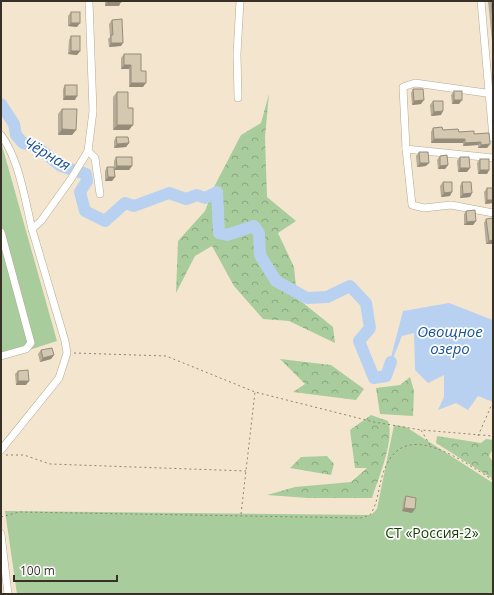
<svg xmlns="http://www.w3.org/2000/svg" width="494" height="595" font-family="'Open Sans',sans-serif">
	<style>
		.forest { fill: url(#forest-crowns) }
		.green { fill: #a8cc9c }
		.water { fill: #b9d1f0 }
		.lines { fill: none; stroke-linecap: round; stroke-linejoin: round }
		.river { stroke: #b9d1f0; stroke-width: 12 }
		.minor-casing { stroke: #b6a992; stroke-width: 8 }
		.path { stroke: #8c8373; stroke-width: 1; stroke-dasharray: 2 3; stroke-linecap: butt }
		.minor { stroke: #fff; stroke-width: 7 }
		.wall { fill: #b7ac97 }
		.shaded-wall { fill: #958c7b }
		.building { fill: #d5c8b0; stroke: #958c7b }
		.labels { text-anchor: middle; stroke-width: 3.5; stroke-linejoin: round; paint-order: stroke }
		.park-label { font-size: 14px; fill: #153c02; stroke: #fff }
		.water-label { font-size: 15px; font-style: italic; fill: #185397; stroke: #fff }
	</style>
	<defs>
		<pattern id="forest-crowns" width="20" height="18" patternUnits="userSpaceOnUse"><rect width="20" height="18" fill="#a8cc9c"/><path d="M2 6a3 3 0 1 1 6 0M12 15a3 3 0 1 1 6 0" fill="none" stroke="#8aa67f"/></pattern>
	</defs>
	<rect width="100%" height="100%" fill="#f4e6ce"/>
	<g class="forest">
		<polygon points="269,94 265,137 267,197 296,221 278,233 294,267 297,298 333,327 335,343 289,321 263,319 234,286 212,246 195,256 176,293 178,241 205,211 215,185 241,135 261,123"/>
		<polygon points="280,359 331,365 364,389 356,400 293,392 305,384"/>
		<polygon points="410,377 414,391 413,416 380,414 376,388 400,385"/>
		<path d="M371,415L388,421C395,440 378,479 372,498H308L267,495L295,487L351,482L367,468H355L350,430Z"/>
		<polygon points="437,436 481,443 486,439 493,440 493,449 489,456 493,462 493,479 436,443"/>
		<polygon points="327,456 334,464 331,475 290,468 301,457"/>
	</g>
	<g class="green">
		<polygon points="1,142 57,341 1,359"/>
		<polygon points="394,425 406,427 493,483 493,594 17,594 5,511 371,515 377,509"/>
	</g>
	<polygon class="water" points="449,303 493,320 493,402 478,396 468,410 456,403 438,410 444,397 444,375 428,383 415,370 414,333 402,336 386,376 403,311"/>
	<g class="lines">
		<polyline class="river" points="1,104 14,124 16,135 23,143 37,147 61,166 86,174 87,181 80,192 85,211 105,221 125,203 134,206 169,193 186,199 197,195 205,198 217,192 219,233 227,235 254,226 259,233 260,255 276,281 307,298 327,297 350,286 366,303 370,328 359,341 374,378 386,376 391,362"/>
		<defs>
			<g id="minor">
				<polyline points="481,1 493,138"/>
				<polyline points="493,94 415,83 403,87 406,149 493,158"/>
				<polyline points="238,98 237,54 240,1"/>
				<path d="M1,135C19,159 25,200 32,229"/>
				<polyline points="406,149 412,205 424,208 451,205 493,213"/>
				<polyline points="88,151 95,158 100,194"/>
				<polyline points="1,232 31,343 26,349 1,356"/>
				<polyline points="1,450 59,378 67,353 65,341 32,229 41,221 71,179 88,151 93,111 89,1"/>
				<polyline points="1,534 8,594"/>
			</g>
		</defs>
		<use href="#minor" class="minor-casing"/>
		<g class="path">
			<polyline points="74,353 166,356 255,392 374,422 421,430"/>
			<polyline points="478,436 492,404"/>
			<polyline points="430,445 421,430 493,436"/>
			<polyline points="6,455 24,455 50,464 246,471"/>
			<polyline points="241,514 255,392"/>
			<path d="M1,517L19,512L361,518L370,515C380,500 378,482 386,466C407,418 465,463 493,480"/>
		</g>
		<use href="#minor" class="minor"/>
	</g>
	<g class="wall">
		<polygon points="105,1 121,1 119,6 105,6"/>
		<polygon points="488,1 493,1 493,51"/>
		<polygon points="71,12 77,27 68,26 68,16"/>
		<polygon points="112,20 121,46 109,47 108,39 110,37 109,24"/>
		<polygon points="71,36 80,51 77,55 68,54 69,40"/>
		<polygon points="124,54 141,71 143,87 129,87 129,69 121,69 121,58"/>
		<polygon points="65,85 75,100 63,100 63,89"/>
		<polygon points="413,89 421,104 412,105 411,93"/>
		<polygon points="454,91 459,104 452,104 451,95"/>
		<polygon points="117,92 128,108 129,130 113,130 113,97"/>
		<polygon points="433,101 441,115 431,116 430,105"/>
		<polygon points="62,109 76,130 72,135 58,135 58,114"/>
		<polygon points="433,128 474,134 490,144 487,148 478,148 478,145 463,146 463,143 431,143 431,132"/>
		<polygon points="116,137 129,143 126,147 114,148 114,141"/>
		<polygon points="419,152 426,166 417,167 416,156"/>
		<polygon points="440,156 448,165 445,169 438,169 437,160"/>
		<polygon points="116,157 132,166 129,170 114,170 115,177 112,181 105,181 105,171 107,167 114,167 114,161"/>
		<polygon points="460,157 467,172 458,172 457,161"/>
		<polygon points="480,159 489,170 487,174 478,174 477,163"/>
		<polygon points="443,182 450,196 441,197 440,186"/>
		<polygon points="462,182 472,193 470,197 460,198 460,186"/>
		<polygon points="487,188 493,203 485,204 484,192"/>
		<polygon points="466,211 476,221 473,225 464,225 464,214"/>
		<polygon points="486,219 493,244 486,244 484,223"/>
		<polygon points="41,350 54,355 51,359 40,362 38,354"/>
		<polygon points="18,371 26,385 16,385 15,374"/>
		<polygon points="406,496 412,513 402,511 403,500"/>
	</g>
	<g class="shaded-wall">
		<polygon points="107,2 121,2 119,6 105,6"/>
		<polygon points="71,23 80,23 77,27 68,26"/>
		<polygon points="111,43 123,43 121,46 109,47"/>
		<polygon points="71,51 80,51 77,55 68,54"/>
		<polygon points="124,65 131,65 129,69 121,69"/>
		<polygon points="131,83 146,83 143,87 129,87"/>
		<polygon points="65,96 77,96 75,100 63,100"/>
		<polygon points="424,100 421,104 412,105 414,101"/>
		<polygon points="454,100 462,100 459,104 452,104"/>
		<polygon points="443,111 441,115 431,116 434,112"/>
		<polygon points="117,125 133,125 129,130 113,130"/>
		<polygon points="62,129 76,130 72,135 58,135"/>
		<polygon points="434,139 465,139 463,143 431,143"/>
		<polygon points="481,142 478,145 463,146 465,143"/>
		<polygon points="129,143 126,147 114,148 117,144"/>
		<polygon points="490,144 487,148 478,148 481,145"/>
		<polygon points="420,163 429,163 426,166 417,167"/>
		<polygon points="448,165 445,169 438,169 440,166"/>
		<polygon points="117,166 132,166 129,170 114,170"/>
		<polygon points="460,168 470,168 467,172 458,172"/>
		<polygon points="480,170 489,170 487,174 478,174"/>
		<polygon points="108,177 115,177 112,181 105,181"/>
		<polygon points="452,192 450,196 441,197 444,193"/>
		<polygon points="472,193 470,197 460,198 463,194"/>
		<polygon points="487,200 493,200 493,203 485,204"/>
		<polygon points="476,221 473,225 464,225 467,222"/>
		<polygon points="493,240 493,244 486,244 489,241"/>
		<polygon points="54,355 51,359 40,362 43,358"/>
		<polygon points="18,381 29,381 26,385 16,385"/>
		<polygon points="404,508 415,509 412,513 402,511"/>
	</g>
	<g class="building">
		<rect x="107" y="1" width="14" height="1"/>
		<polygon points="491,1 493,1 493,20"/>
		<rect x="71" y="12" width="9" height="11"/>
		<polygon points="122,19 123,43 111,43 111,35 113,35 112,20"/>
		<rect x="71" y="36" width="9" height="15"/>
		<polygon points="124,54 141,54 141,71 146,71 146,83 131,83 131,65 124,65"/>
		<rect x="65" y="85" width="12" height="11"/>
		<polygon points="413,89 423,89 424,100 414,101"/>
		<rect x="454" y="91" width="8" height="9"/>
		<polygon points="117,92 128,92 128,108 133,108 133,125 117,125"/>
		<polygon points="433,101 443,101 443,111 434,112"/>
		<polygon points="62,109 77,109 76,130 62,129"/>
		<polygon points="442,127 443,130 458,129 459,132 474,131 474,134 489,133 490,144 481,145 481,142 465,143 465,139 434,139 433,128"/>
		<polygon points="116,137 128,137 129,143 117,144"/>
		<polygon points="419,152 428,152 429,163 420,163"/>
		<polygon points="447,155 448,165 440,166 440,156"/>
		<polygon points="116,157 132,157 132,166 117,166"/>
		<polygon points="460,157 469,157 470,168 460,168"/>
		<rect x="480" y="159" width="9" height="11"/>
		<polygon points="107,167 114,167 115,177 108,177"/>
		<polygon points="443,182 452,182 452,192 444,193"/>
		<polygon points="462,182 471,182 472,193 463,194"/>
		<rect x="487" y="188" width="6" height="12"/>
		<polygon points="475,210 476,221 467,222 466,211"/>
		<polygon points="493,218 493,240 489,241 486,219"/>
		<polygon points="52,348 54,355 43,358 41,350"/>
		<polygon points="28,370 29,381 18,381 18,371"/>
		<polygon points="406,496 416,498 415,509 404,508"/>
	</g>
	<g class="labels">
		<g class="park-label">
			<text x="432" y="538">СТ «Россия-2»</text>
		</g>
		<g class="water-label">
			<text transform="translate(47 154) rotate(30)" y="5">Чёрная</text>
			<text x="450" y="337">Овощное<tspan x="450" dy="17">озеро</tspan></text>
		</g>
	</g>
	<rect width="494" height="595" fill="none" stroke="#363027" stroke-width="4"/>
	<path d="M14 575v6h103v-6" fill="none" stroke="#363027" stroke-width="2"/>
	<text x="20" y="575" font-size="12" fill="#363027" stroke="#ffffff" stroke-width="3" paint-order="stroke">100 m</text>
</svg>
